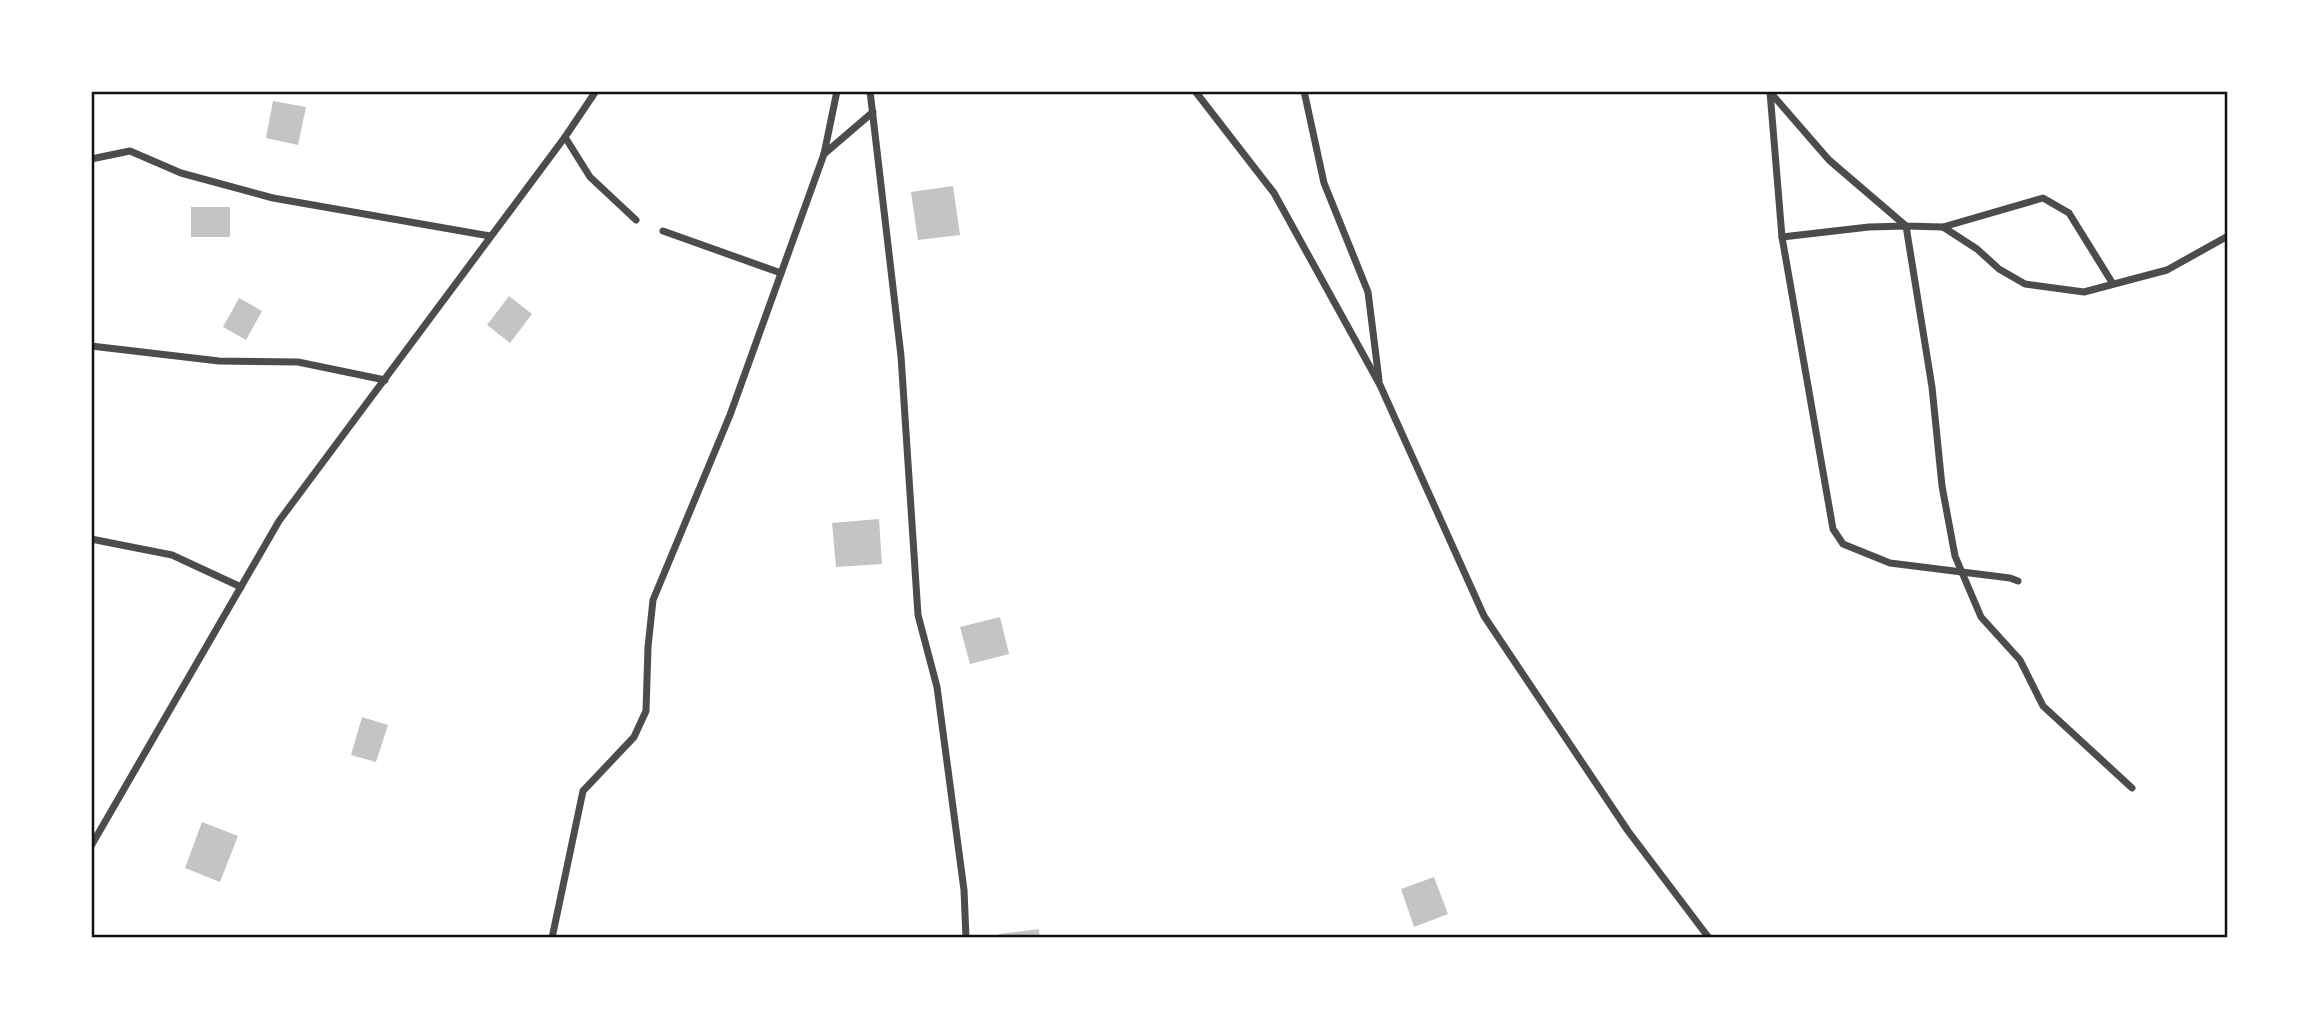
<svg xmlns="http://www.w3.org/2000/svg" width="2319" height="1029" font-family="Roboto,sans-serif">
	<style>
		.building { fill: #c4c4c4 }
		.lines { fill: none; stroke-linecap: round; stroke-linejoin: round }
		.minor { stroke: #4c4c4c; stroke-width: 7 }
		.neatline { fill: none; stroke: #111; stroke-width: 2.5 }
	</style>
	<rect width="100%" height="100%" fill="#fff"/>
	<g class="building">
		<polygon points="273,101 306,107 298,145 266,138"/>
		<polygon points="953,186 960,235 918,240 911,192"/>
		<rect x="191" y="207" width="39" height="30"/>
		<polygon points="509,296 532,314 510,343 487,325"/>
		<polygon points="239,298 262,311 246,340 223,327"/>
		<polygon points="879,519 882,564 836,567 832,523"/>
		<polygon points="1000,617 1009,654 970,664 960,627"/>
		<polygon points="362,717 388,725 376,762 351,755"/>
		<polygon points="202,822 238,836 220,882 185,868"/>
		<polygon points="1434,877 1448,914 1414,927 1401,889"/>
		<polygon points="1039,929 1040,938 999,938 999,934"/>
	</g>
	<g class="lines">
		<g class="minor">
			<polyline points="870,91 901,356 918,615 937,687 964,890 966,938"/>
			<polyline points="1195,91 1274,193 1380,385 1484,616 1628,831 1709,938"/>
			<polyline points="1304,91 1324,183 1368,292 1379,380"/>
			<polyline points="1773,91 1770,92 1782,237 1833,529 1843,544 1890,563 2010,578 2018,581"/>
			<polyline points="1770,92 1829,160 1906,226 1943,227 1977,249 1999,269 2025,284 2084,292 2167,270 2228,236"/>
			<polyline points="565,137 590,177 636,220"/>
			<polyline points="824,154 873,112"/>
			<polyline points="91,159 130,151 181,173 273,198 490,236"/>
			<polyline points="1943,227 2043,198 2069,213 2113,284"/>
			<polyline points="663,231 781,273"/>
			<polyline points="1782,237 1869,227 1906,226 1932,387 1942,486 1955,556 1981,617 2020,660 2043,706 2132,788"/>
			<polyline points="91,346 219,361 298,362 385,380"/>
			<polyline points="91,539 172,555 241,587"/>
			<polyline points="91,846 279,521 565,137 596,91"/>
			<polyline points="552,938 583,791 634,737 646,711 648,647 653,600 730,415 824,154 837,91"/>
		</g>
	</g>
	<rect width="2319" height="1029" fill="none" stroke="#ffffff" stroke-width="186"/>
	<rect x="93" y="93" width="2133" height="843" class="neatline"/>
</svg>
